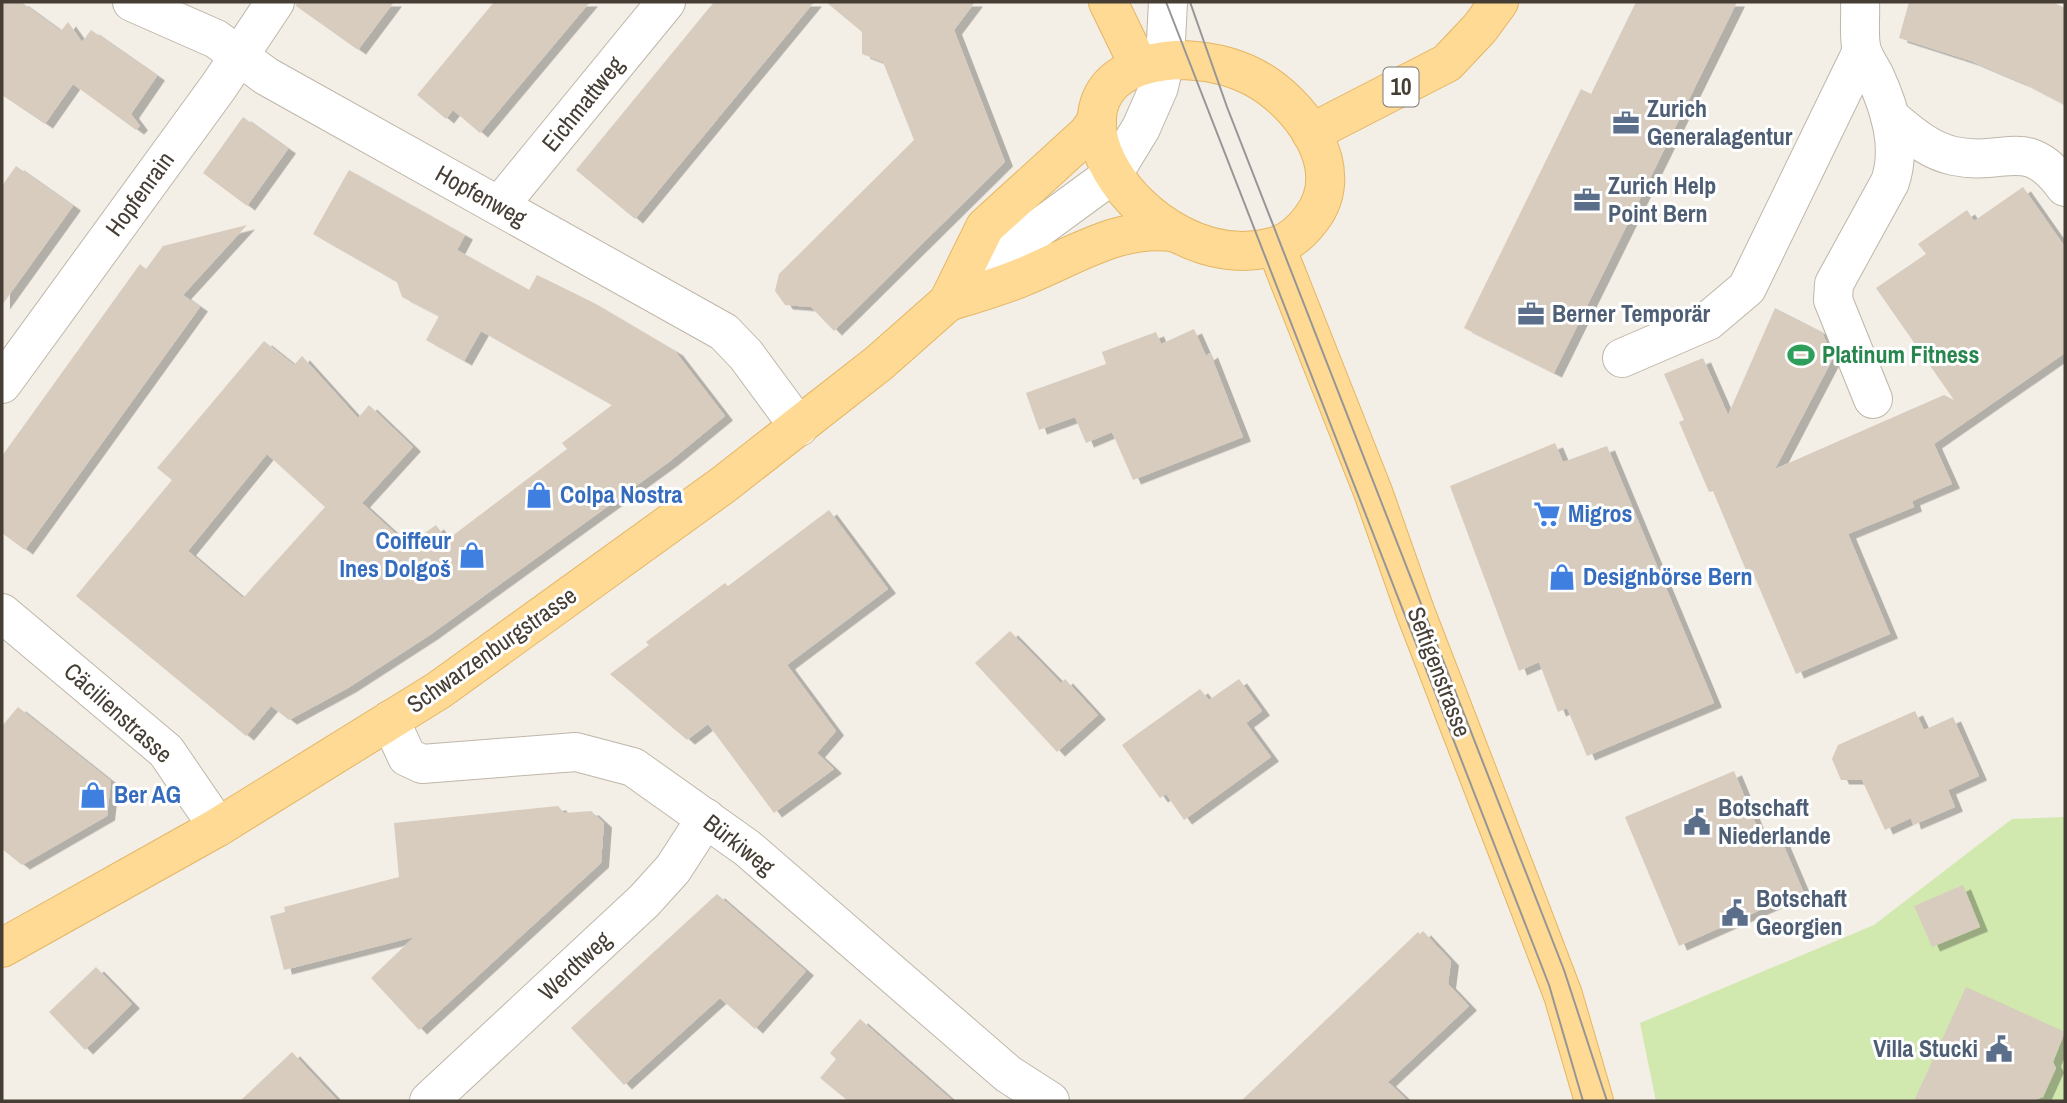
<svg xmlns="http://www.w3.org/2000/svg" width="2067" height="1103" font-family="'Archivo Narrow',sans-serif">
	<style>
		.green { fill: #d1e8ae }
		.building { fill: #d8ccbe; fill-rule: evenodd; filter: url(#shadow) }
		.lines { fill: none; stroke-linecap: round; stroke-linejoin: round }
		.minor-casing { stroke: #bfb6a9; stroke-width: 40 }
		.major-casing { stroke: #e4b663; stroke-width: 40 }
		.minor { stroke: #fff; stroke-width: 38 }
		.major { stroke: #feda94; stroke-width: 38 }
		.tram { stroke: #969696; stroke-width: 2 }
		.labels { text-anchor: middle; stroke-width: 6; stroke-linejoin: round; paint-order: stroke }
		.shield { fill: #fff; stroke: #7e7872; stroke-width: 2 }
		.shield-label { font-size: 23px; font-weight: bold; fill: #463e35 }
		.street-label { font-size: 24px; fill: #463e35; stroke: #fff }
		.service-label { font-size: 24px; font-weight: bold; fill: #4e5e75; stroke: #fff; text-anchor: start }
		.leisure-label { font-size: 24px; font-weight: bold; fill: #27864d; stroke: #fff; text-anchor: start }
		.shop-label { font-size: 24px; font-weight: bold; fill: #366cbe; stroke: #fff; text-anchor: start }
	</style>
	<defs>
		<filter id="shadow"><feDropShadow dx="8" dy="4.5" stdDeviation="0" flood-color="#0004"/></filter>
	</defs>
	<rect width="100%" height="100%" fill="#f3eee6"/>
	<polygon class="green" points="2065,817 2065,1101 1656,1101 1640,1023 1874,925 2012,819"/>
	<g class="building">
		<polygon points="2,2 21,2 61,31 68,22 82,42 91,30 157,76 131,114 140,126 136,130 73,84 45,124 2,95"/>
		<polygon points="297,2 394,2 358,50 296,6"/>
		<polygon points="494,2 590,2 480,133 453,110 446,119 417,95"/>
		<polygon points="714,2 814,2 635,219 576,170"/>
		<polygon points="826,2 975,2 954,30 1005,162 834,331 811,307 785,305 775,291 779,274 914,140 883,62 862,54 862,32"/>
		<polygon points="1636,2 1737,2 1554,373 1464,328 1581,89 1591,94"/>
		<polygon points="1909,2 2052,2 2065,8 2065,105 2023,83 1971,61 1899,38"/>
		<polygon points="243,117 288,149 247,206 203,173"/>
		<polygon points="16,166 73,206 2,305 2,186"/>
		<path d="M349,170L465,235L457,250L529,290L537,275L592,302L675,351L725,416L669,462L430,635L348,688L289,720L271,706L246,736L76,596L172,480L157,468L264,341L294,365L302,356L358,418L369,405L413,447L362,503L408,545L436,525L447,540L567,449L562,443L612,405L481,331L464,361L426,340L439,316L402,297L397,282L313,234ZM267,454L325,507L243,598L188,551Z"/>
		<polygon points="2023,187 2065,247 2065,353 1934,444 1952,484 1912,501 1914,507 1848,534 1890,634 1796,674 1753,573 1748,575 1713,491 1709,492 1679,422 1684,420 1664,374 1703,358 1728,415 1775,308 1822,332 1833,358 1775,469 1944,395 1954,400 1876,288 1926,254 1918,244 1967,210 1974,221"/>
		<polygon points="247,225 183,295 200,307 25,550 2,533 2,456 140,264 146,269 163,246"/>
		<polygon points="1194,329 1206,356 1210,353 1243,437 1133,480 1112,432 1086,443 1075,417 1039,430 1026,393 1106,364 1102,352 1156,332 1161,344"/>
		<polygon points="1555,443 1563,462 1607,446 1714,703 1587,756 1567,708 1558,712 1539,662 1519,671 1450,486"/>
		<polygon points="829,510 888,589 787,665 836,731 817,753 834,769 774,813 708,724 687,740 610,674 649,645 646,642 725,583 728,586"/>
		<polygon points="1010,631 1061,683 1065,679 1098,715 1057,752 975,663"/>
		<polygon points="1239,679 1262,711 1246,723 1271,757 1184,820 1166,794 1160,798 1122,745 1200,689 1209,700"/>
		<polygon points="18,707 111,781 107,816 22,865 2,849 2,726"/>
		<polygon points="1915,711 1924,730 1953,717 1979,776 1948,790 1955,807 1913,825 1911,818 1885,830 1862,780 1841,780 1832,759 1838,745"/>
		<polygon points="1734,771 1762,839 1778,832 1803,891 1679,946 1625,817"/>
		<polygon points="558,806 564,813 591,811 604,823 601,863 419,1030 371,978 414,937 284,970 270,916 285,912 284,907 399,877 394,823"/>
		<polygon points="1963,885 1980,927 1932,947 1914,906"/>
		<polygon points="717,894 806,971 755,1029 720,998 624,1085 571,1028"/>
		<polygon points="1423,931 1451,961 1448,984 1469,1006 1388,1082 1408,1101 1241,1101 1418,932 1420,934"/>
		<polygon points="96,967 132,1004 85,1050 49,1012"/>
		<polygon points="1966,987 2065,1032 2053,1062 2056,1068 2043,1097 2032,1101 1914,1101"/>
		<polygon points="860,1019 953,1101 848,1101 820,1078 836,1059 830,1053"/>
		<polygon points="292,1052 338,1101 240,1101"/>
	</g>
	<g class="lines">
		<defs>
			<g id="minor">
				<polyline points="132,2 216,39 266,76 724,332 746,355 799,427"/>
				<path d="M1860,2C1861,17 1858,37 1862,51C1865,60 1871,68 1875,76C1890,109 1902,147 1890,182L1834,284L1833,300L1873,399"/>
				<path d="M1890,117C1909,133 1929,151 1954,156C2007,167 2026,134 2065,187"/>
				<polyline points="499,206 666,2"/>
				<polyline points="948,302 1020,242 1113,174 1141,128 1159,87 1165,60 1168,2"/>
				<polyline points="1622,358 1708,321 1747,288 1862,51"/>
				<polyline points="2,384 219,86 275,2"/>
				<polyline points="2,613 166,751 218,827"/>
				<polyline points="390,720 407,757 422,764 576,752 633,767 747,848 1008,1074 1050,1101"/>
				<polyline points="429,1101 644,901 673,869 706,818"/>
			</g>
			<g id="major">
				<polyline points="1108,2 1139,66"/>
				<path d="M1176,60C1203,60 1228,64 1253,77C1299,101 1351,168 1311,219C1302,231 1289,243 1273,247C1143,282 1006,72 1176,60Z"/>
				<polyline points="1311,133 1447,63 1480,28 1499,2"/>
				<polyline points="1276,247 1373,492 1415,611 1529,906 1563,995 1594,1101"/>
				<path d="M948,302C973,294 1000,287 1025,276C1074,256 1123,223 1177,233"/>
				<polyline points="2,948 218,827 439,690 723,485 879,363 948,302 985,227 1088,133 1097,120"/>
			</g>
		</defs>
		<use href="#minor" class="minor-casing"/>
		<use href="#major" class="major-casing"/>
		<use href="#minor" class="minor"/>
		<use href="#major" class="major"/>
		<g class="tram">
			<polyline points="1166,2 1549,985 1583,1101"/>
			<polyline points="1190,2 1227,107 1564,970 1607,1101"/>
		</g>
	</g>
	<defs>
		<symbol id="office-bare" viewBox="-9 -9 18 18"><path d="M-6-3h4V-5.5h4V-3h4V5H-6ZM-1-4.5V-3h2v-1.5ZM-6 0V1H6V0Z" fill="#5c6f8a" stroke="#fff" stroke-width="2.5" paint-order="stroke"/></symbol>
		<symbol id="stadium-bare" viewBox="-9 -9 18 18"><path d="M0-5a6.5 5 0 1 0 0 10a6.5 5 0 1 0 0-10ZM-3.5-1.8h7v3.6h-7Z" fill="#2e9e5b" stroke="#fff" stroke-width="2.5" paint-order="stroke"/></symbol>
		<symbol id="shop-bare" viewBox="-9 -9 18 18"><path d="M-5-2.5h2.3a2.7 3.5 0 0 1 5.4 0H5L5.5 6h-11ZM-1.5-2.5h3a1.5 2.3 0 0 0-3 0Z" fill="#3f7fe0" stroke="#fff" stroke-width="2.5" paint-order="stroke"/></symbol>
		<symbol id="supermarket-bare" viewBox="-9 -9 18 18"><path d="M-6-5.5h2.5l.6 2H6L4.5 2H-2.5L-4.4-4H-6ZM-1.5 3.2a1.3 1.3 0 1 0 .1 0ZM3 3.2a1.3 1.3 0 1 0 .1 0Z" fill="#3f7fe0" stroke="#fff" stroke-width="2.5" paint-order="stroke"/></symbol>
		<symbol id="civic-bare" viewBox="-9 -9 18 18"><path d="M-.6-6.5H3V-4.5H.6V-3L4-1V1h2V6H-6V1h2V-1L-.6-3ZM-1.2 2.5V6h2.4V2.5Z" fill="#5c6f8a" stroke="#fff" stroke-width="2.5" paint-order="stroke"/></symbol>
	</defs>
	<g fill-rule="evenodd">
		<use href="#office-bare" x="1607" y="104" width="38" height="38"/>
		<use href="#office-bare" x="1568" y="181" width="38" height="38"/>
		<use href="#office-bare" x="1512" y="295" width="38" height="38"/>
		<use href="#stadium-bare" x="1782" y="336" width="38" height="38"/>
		<use href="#shop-bare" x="520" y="476" width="38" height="38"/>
		<use href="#supermarket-bare" x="1528" y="495" width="38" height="38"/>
		<use href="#shop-bare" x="453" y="536" width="38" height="38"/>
		<use href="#shop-bare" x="1543" y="558" width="38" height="38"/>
		<use href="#shop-bare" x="74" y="776" width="38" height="38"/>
		<use href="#civic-bare" x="1678" y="803" width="38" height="38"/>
		<use href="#civic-bare" x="1716" y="894" width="38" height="38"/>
		<use href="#civic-bare" x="1980" y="1030" width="38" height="38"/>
	</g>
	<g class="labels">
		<rect class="shield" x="1383.5" y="67.5" width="35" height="39" rx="5"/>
		<g class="shield-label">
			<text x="1401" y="95">10</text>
		</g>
		<g class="street-label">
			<text transform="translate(583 104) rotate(-51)" y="8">Eichmattweg</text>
			<text transform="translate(140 194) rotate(-54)" y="8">Hopfenrain</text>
			<text transform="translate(481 196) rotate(29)" y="8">Hopfenweg</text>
			<text transform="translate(492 650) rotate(-35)" y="8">Schwarzenburgstrasse</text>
			<text transform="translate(1439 672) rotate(69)" y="8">Seftigenstrasse</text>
			<text transform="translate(118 713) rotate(42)" y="8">Cäcilienstrasse</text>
			<text transform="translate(739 845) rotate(38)" y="8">Bürkiweg</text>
			<text transform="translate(575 966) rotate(-43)" y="8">Werdtweg</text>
		</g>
		<g class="service-label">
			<text x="1647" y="117">Zurich<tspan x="1647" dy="28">Generalagentur</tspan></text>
			<text x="1608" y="194">Zurich Help<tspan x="1608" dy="28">Point Bern</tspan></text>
			<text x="1552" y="322">Berner Temporär</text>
			<text x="1718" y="816">Botschaft<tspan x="1718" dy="28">Niederlande</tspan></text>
			<text x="1756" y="907">Botschaft<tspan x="1756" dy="28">Georgien</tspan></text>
			<text x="1978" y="1057" text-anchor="end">Villa Stucki</text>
		</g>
		<g class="leisure-label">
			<text x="1822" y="363">Platinum Fitness</text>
		</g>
		<g class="shop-label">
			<text x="560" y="503">Colpa Nostra</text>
			<text x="1568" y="522">Migros</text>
			<text x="451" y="549" text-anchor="end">Coiffeur<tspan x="451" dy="28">Ines Dolgoš</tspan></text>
			<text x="1583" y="585">Designbörse Bern</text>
			<text x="114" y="803">Ber AG</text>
		</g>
	</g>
	<rect width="2067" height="1103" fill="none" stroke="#463e35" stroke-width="7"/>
</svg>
